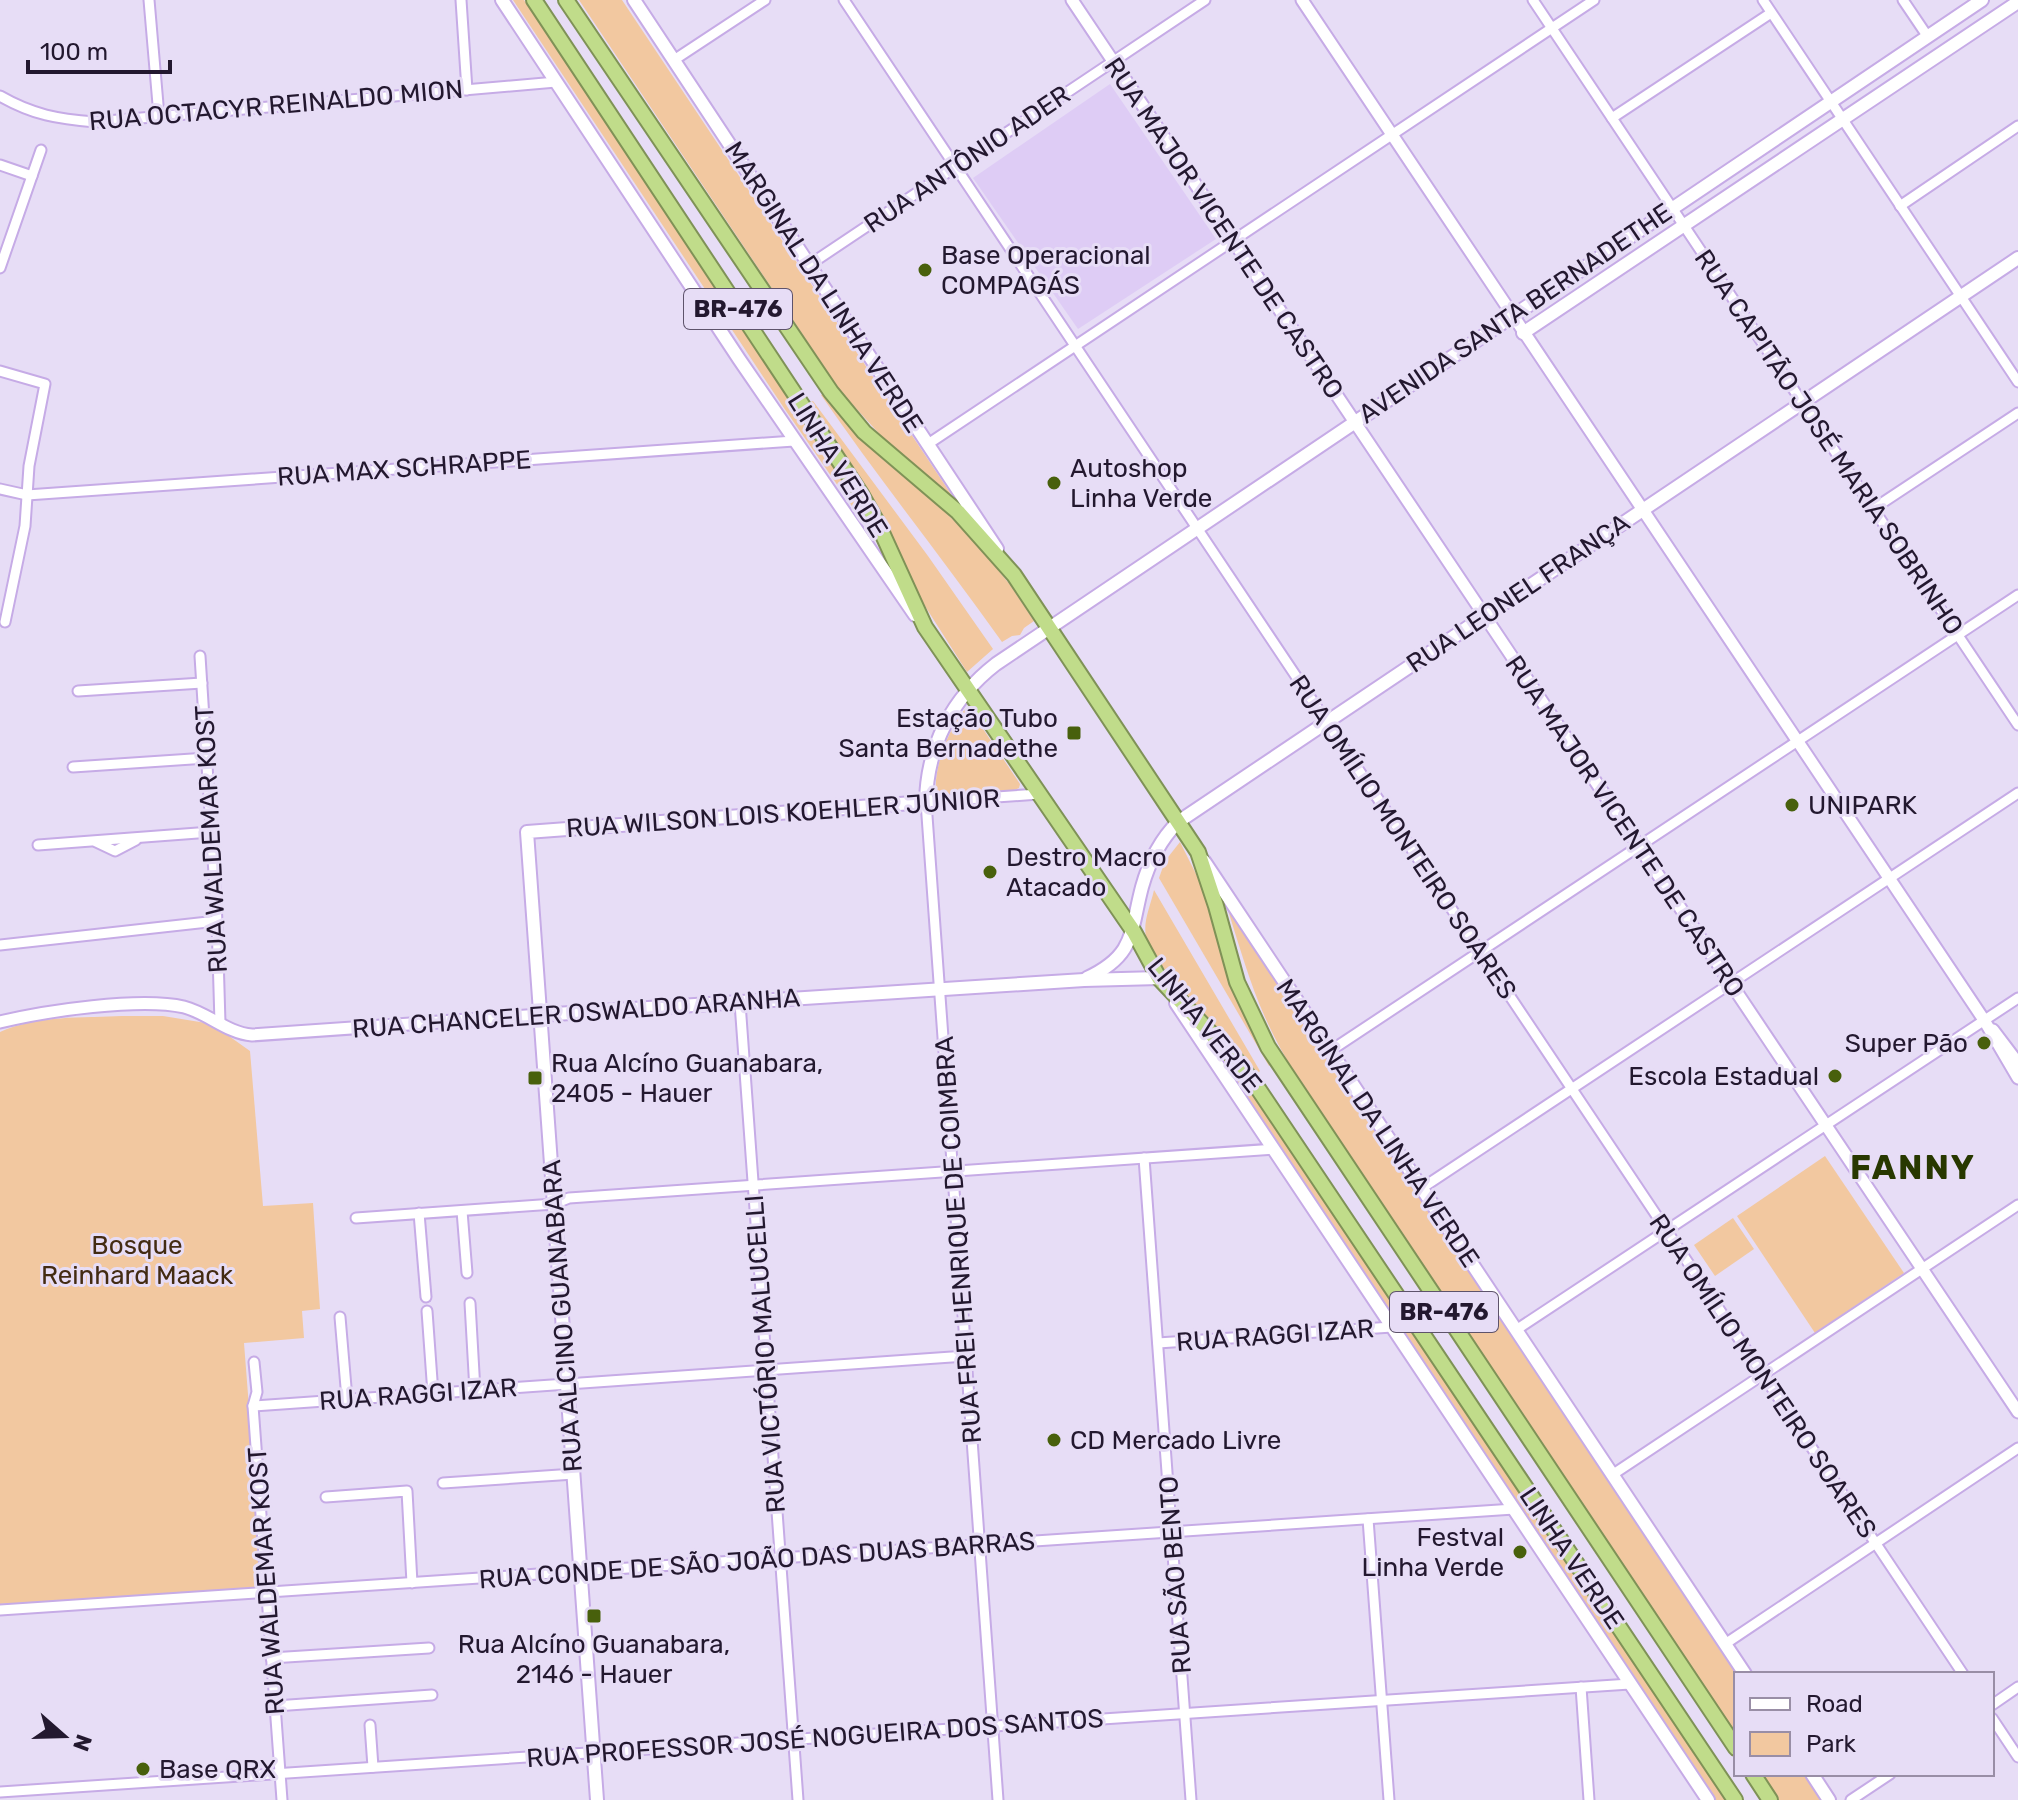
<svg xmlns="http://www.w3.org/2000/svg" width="2018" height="1800" font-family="Rubik,sans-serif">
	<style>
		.built { fill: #deccf5 }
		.green { fill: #f2c8a0 }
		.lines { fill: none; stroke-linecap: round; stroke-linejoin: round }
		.minor-casing { stroke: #c6abe6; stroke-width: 13 }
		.tertiary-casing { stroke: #c6abe6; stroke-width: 15 }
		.secondary-casing { stroke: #c6abe6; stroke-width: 16 }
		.trunk-casing { stroke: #7f9257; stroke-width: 18 }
		.minor { stroke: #fff; stroke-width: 9 }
		.tertiary { stroke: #fff; stroke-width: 11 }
		.secondary { stroke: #fff; stroke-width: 12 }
		.trunk { stroke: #c0dc8a; stroke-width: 14 }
		.poi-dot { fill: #48600c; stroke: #e7ddf6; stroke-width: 3 }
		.labels { text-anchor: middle; stroke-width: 6; stroke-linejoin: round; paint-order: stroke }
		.shield { fill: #e7ddf6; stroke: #5e536b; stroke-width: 2 }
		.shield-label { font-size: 24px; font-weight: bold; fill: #23182f }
		.street-label { font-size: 26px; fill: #23182f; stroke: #e7ddf6 }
		.poi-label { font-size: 26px; fill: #23182f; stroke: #e7ddf6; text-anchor: start }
		.park-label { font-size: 26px; fill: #432b12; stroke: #e7ddf6 }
		.district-label { font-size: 34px; font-weight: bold; letter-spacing: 2px; fill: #283800; stroke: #e7ddf6 }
	</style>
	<rect width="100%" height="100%" fill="#e7ddf6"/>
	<polygon class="built" points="1110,84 1216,239 1078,329 973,178"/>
	<g class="green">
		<polygon points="513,0 524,0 854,495 881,548 784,408"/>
		<polygon points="579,0 622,0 955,500 895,451 841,392"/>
		<path d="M823,394L880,457L942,509L972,538L1011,586L1034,621L1024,628L1020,635L1012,636L1002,642C943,559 879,479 821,395Z"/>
		<polygon points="813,401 928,556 993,649 967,672 916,592 885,519 870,493 811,402"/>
		<path d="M966,708H969L1020,784L1019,788L1014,790L945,795L936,790C934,765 950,726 966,708Z"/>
		<polygon points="1180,842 1200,882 1271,1064 1269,1066 1159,878 1165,861"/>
		<path d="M1154,890L1260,1071L1258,1073C1236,1046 1150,964 1146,938C1143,920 1150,908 1154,890Z"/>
		<path d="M1227,907L1741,1674H1736V1736L1287,1060C1256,1007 1245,964 1227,907Z"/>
		<path d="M122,1016H163L212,1024L250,1051L263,1206L313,1203L320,1309L302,1311L304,1338L244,1343L263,1588L0,1604V1032C37,1015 83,1018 122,1016Z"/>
		<polygon points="1202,1033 1233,1066 1251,1091 1725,1800 1714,1800"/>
		<polygon points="1825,1156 1904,1273 1815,1333 1737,1216"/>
		<polygon points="1733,1218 1754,1249 1715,1276 1694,1245"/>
		<polygon points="1762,1774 1808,1774 1826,1800 1779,1800"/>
	</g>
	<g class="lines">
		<defs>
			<g id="minor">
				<polyline points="149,0 159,116"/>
				<polyline points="461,0 467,90"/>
				<polyline points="844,0 1963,1674"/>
				<polyline points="1533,0 2018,725"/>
				<polyline points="1763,0 2018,382"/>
				<polyline points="1903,0 1928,37"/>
				<polyline points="674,60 765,0"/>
				<path d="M0,96C33,115 58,119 95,122L556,82"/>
				<polyline points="1612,118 1771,13"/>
				<polyline points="0,165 32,176"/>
				<polyline points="1900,206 2018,126"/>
				<polyline points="809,265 1205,0"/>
				<polyline points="0,268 41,150"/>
				<polyline points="0,371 45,384 29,466 25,526 5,622"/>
				<polyline points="928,444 1594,0"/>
				<polyline points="0,489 27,495 794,441"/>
				<polyline points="1873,509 2018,413"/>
				<polyline points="200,656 217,921 220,1023"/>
				<polyline points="78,691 202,683"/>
				<polyline points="73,767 207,758"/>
				<polyline points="96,842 115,851 136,840"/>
				<polyline points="38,845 211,832"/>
				<polyline points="0,945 217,921"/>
				<polyline points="740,1003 798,1800"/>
				<polyline points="1330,1051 2018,595"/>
				<polyline points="1144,1158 1191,1800"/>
				<polyline points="1422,1188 2018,793"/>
				<polyline points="462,1211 467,1273"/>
				<polyline points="419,1213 426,1297"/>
				<polyline points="356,1218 554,1204 569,1198 1274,1149"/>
				<polyline points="470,1303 475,1391"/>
				<polyline points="427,1311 433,1394"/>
				<polyline points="340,1317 347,1399"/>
				<polyline points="1516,1330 2018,998"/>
				<polyline points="1158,1343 1392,1327"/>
				<polyline points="254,1362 257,1392 253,1406 282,1800"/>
				<polyline points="253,1406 966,1356"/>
				<polyline points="1612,1475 2018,1205"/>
				<polyline points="443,1483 574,1474"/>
				<polyline points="326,1497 407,1491 412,1583"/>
				<polyline points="1368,1519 1389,1800"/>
				<polyline points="0,1610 1514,1509"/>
				<polyline points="1725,1644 2018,1448"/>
				<polyline points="271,1658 429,1648"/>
				<polyline points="1581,1687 1589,1800"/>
				<polyline points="1992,1705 2018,1687"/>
				<polyline points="275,1706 432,1695"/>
				<polyline points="1992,1718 2018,1757"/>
				<polyline points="370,1725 373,1767"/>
				<polyline points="0,1792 1630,1684"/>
				<polyline points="998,1800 926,802 1039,794"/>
				<polyline points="1851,1800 1890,1774"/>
			</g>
			<g id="tertiary">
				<polyline points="1072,0 2018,1412"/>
				<polyline points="1302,0 1984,1020 2018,1078"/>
				<path d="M0,1022C45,1011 140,997 184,1007C208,1013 227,1033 252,1035L540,1015"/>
				<polyline points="1993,1030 2018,1063"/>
			</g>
			<g id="secondary">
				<polyline points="502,0 739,359 915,615"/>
				<polyline points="634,0 997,549"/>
				<polyline points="1523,333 2018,2"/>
				<polyline points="1204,861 1745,1674"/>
				<path d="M1087,978C1136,955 1130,932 1142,887C1149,862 1160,840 1178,822L2018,258"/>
				<polyline points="1176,1003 1708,1800"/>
				<polyline points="540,1015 1084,980 1159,978 1162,981"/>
				<polyline points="1812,1774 1829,1800"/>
				<path d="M597,1800L527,832L926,802C927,746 952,698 996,664L1982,0"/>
			</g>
			<g id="trunk">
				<polyline points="534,0 861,494 878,524 925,627 1134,932 1159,978 1237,1061 1259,1090 1735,1800"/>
				<polyline points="566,0 831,392 864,432 958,512 1014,575 1198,852 1216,906 1237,982 1268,1047 1736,1748"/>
				<polyline points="1753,1774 1770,1800"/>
			</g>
		</defs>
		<use href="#minor" class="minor-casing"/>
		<use href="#tertiary" class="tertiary-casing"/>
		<use href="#secondary" class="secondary-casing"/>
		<use href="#trunk" class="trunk-casing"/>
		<use href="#minor" class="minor"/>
		<use href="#tertiary" class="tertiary"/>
		<use href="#secondary" class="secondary"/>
		<use href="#trunk" class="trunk"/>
	</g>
	<g class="poi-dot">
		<circle cx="925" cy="270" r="8"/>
		<circle cx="1054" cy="483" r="8"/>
		<rect x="1066" y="725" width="16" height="16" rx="4"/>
		<circle cx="1792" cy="805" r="8"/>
		<circle cx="990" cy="872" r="8"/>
		<circle cx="1984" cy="1043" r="8"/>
		<circle cx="1835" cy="1076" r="8"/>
		<rect x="527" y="1070" width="16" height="16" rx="4"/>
		<circle cx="1054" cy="1440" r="8"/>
		<circle cx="1520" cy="1552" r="8"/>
		<rect x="586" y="1608" width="16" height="16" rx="4"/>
		<circle cx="143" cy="1769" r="8"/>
	</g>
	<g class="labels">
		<g class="shield">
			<rect x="684" y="289" width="108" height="40" rx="6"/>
			<rect x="1390" y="1292" width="108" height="40" rx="6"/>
		</g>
		<g class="shield-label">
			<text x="738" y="317">BR-476</text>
			<text x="1444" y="1320">BR-476</text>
		</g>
		<g class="street-label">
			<text transform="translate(276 105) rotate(-5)" y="9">RUA OCTACYR REINALDO MION</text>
			<text transform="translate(967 159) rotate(-34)" y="9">RUA ANTÔNIO ADER</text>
			<text transform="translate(1224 228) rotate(56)" y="9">RUA MAJOR VICENTE DE CASTRO</text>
			<text transform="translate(824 287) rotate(57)" y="9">MARGINAL DA LINHA VERDE</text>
			<text transform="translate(1515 313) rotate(-34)" y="9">AVENIDA SANTA BERNADETHE</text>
			<text transform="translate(1829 442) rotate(56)" y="9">RUA CAPITÃO JOSÉ MARIA SOBRINHO</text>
			<text transform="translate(838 465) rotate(58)" y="9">LINHA VERDE</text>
			<text transform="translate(404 468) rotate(-4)" y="9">RUA MAX SCHRAPPE</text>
			<text transform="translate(1518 593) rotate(-34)" y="9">RUA LEONEL FRANÇA</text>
			<text transform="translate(783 813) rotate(-4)" y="9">RUA WILSON LOIS KOEHLER JÚNIOR</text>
			<text transform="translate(1625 826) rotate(56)" y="9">RUA MAJOR VICENTE DE CASTRO</text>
			<text transform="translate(1403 837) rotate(56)" y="9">RUA OMÍLIO MONTEIRO SOARES</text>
			<text transform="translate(211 839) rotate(-93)" y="9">RUA WALDEMAR KOST</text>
			<text transform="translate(576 1013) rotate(-4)" y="9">RUA CHANCELER OSWALDO ARANHA</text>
			<text transform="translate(1205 1025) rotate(51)" y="9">LINHA VERDE</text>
			<text transform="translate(1378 1123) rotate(56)" y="9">MARGINAL DA LINHA VERDE</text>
			<text transform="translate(958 1240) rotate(-94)" y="9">RUA FREI HENRIQUE DE COIMBRA</text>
			<text transform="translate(562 1316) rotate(-94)" y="9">RUA ALCINO GUANABARA</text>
			<text transform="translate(1275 1335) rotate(-4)" y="9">RUA RAGGI IZAR</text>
			<text transform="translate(765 1354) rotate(-94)" y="9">RUA VICTÓRIO MALUCELLI</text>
			<text transform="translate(1763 1376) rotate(56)" y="9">RUA OMÍLIO MONTEIRO SOARES</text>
			<text transform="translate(418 1394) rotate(-4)" y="9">RUA RAGGI IZAR</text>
			<text transform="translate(1572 1558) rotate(56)" y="9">LINHA VERDE</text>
			<text transform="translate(757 1560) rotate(-4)" y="9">RUA CONDE DE SÃO JOÃO DAS DUAS BARRAS</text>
			<text transform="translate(1175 1575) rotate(-94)" y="9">RUA SÃO BENTO</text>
			<text transform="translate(266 1581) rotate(-94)" y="9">RUA WALDEMAR KOST</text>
			<text transform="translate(815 1738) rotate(-4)" y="9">RUA PROFESSOR JOSÉ NOGUEIRA DOS SANTOS</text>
		</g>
		<g class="poi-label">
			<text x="941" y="264">Base Operacional<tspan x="941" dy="30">COMPAGÁS</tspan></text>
			<text x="1070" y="477">Autoshop<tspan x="1070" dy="30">Linha Verde</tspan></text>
			<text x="1058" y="727" text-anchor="end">Estação Tubo<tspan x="1058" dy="30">Santa Bernadethe</tspan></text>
			<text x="1808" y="814">UNIPARK</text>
			<text x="1006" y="866">Destro Macro<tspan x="1006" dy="30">Atacado</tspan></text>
			<text x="1968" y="1052" text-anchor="end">Super Pão</text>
			<text x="551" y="1072">Rua Alcíno Guanabara,<tspan x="551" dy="30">2405 - Hauer</tspan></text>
			<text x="1819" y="1085" text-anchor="end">Escola Estadual</text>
			<text x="1070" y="1449">CD Mercado Livre</text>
			<text x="1504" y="1546" text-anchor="end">Festval<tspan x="1504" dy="30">Linha Verde</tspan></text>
			<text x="594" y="1653" text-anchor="middle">Rua Alcíno Guanabara,<tspan x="594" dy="30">2146 - Hauer</tspan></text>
			<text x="159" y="1778">Base QRX</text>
		</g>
		<g class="park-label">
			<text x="137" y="1254">Bosque<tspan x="137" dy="30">Reinhard Maack</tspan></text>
		</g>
		<g class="district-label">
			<text x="1913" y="1179">FANNY</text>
		</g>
	</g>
	<rect x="1734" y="1672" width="260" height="104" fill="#e7ddf6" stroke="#998ea6" stroke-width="2"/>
	<rect x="1750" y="1698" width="40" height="12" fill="#ffffff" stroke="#998ea6" stroke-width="2"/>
	<text x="1806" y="1712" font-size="24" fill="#23182f">Road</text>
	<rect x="1750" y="1732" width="40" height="24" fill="#f2c8a0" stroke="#998ea6" stroke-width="2"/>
	<text x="1806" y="1752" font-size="24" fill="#23182f">Park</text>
	<g transform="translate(64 1736) rotate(110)" stroke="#e7ddf6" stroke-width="6" paint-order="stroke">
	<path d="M0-6L14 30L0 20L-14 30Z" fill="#23182f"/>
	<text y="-12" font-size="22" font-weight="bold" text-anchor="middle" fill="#23182f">N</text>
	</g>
	<path d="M28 60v12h142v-12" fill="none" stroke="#23182f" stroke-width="4"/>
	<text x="40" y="60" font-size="24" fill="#23182f" stroke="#e7ddf6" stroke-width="6" paint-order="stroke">100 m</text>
</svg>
